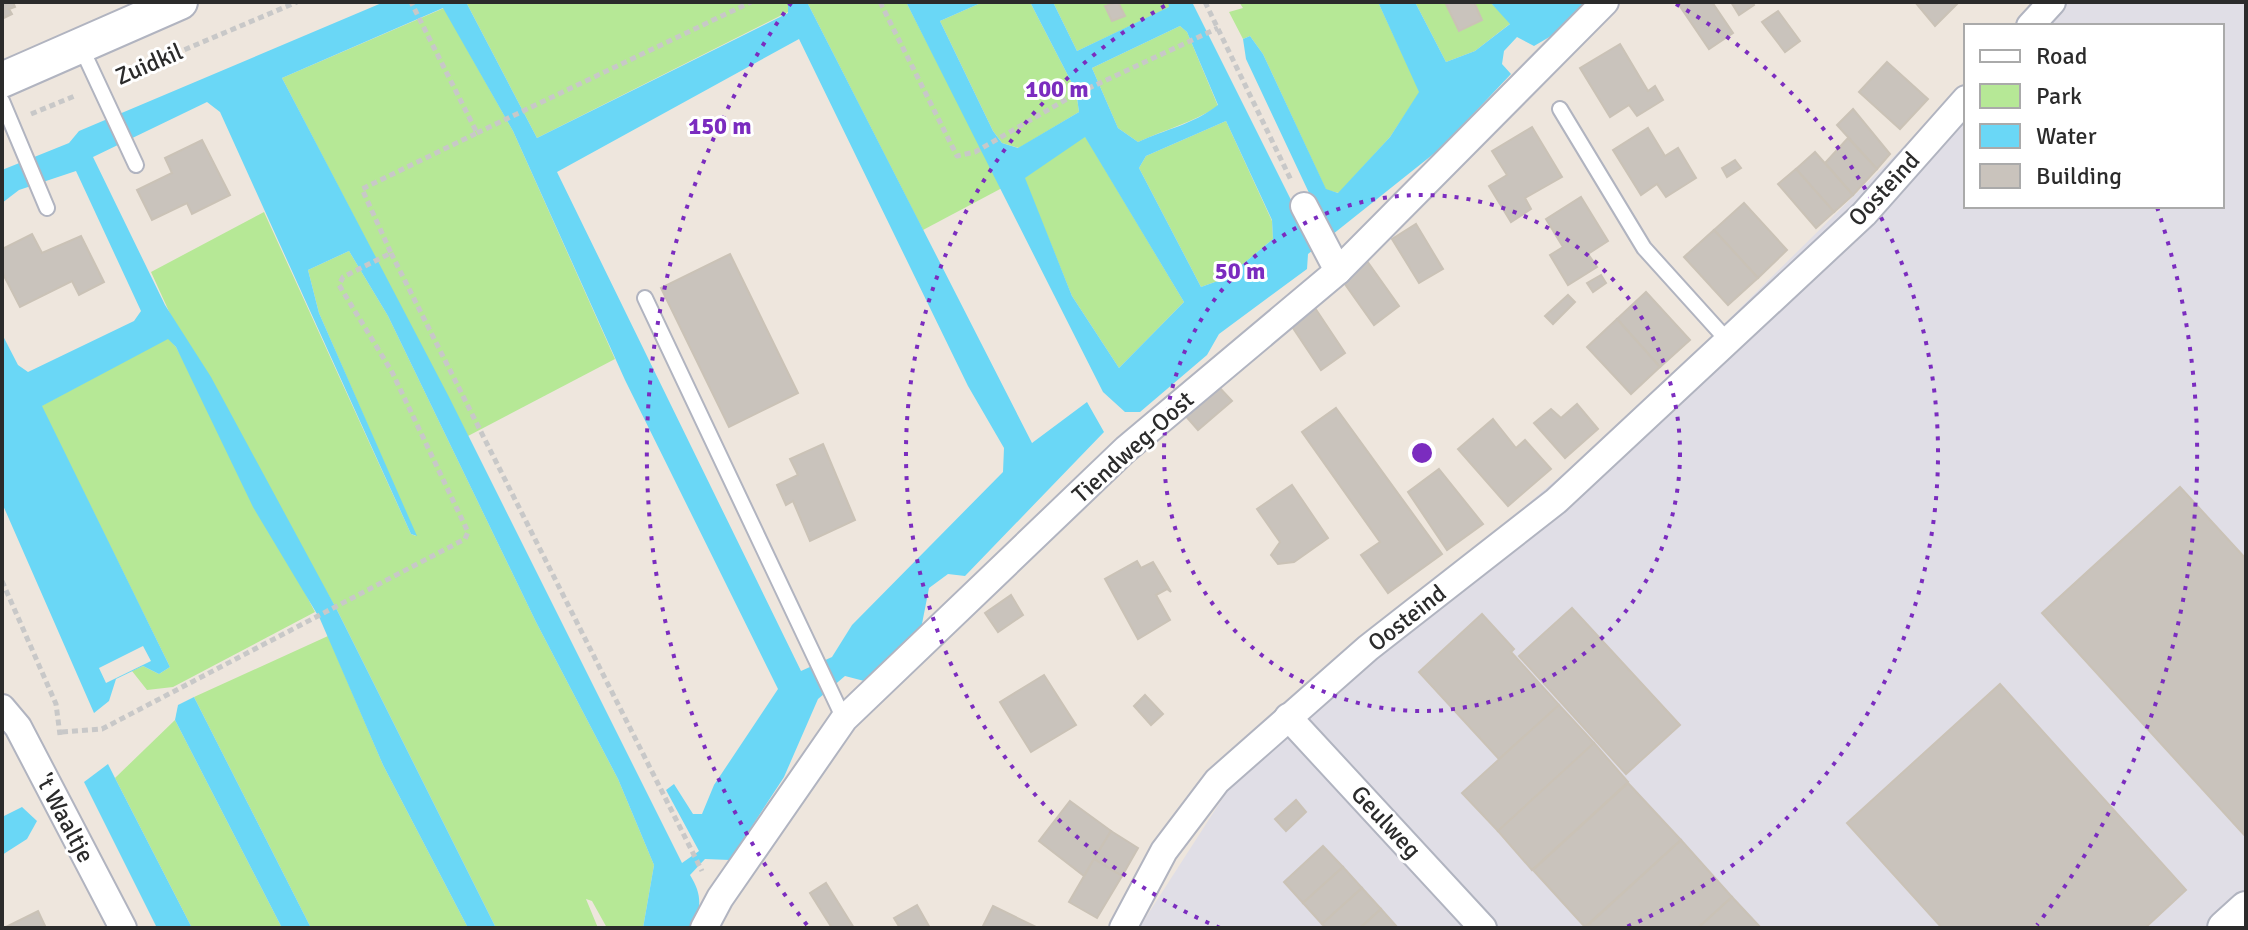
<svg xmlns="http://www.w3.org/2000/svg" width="2248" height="930" font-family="Signika,sans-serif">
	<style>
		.industrial { fill: #e0dee6 }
		.green { fill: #b6e896 }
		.water { fill: #6ad7f6; fill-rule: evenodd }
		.pier { fill: #eee6dd }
		.building { fill: #c9c3bc; stroke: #cac2b6; stroke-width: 2 }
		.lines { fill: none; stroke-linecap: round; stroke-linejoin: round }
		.service-casing { stroke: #b1b4c0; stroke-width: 18 }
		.minor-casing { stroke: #b1b4c0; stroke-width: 30 }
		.tertiary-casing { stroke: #b1b4c0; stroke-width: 38 }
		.path { stroke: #c8c8c8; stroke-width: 5; stroke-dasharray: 6 4; stroke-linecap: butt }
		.service { stroke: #fff; stroke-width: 14 }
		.minor { stroke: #fff; stroke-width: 26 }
		.tertiary { stroke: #fff; stroke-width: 34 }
		.ring { fill: none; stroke: #7b2cbf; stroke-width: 4; stroke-dasharray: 4 8 }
		.labels { text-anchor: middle; stroke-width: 6; stroke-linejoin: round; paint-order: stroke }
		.street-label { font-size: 24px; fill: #2b2b2b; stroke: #fff }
		.centre { fill: #7b2cbf; stroke: #fff; stroke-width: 4 }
		.ring-label { font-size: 24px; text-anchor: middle; font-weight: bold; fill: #7b2cbf; stroke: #fff; stroke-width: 6; stroke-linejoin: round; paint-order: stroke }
	</style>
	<rect width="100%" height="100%" fill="#eee6dd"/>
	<polygon class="industrial" points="2050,2 2246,2 2246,928 1139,928 1273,720 1629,418 1966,85 1966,206 2222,206 2222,26 2026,26"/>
	<g class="green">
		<polygon points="466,2 788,2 788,12 537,138"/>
		<polygon points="807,2 906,2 1002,188 923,230"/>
		<polygon points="983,2 1030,2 1076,91 1079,112 1019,148 1002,143 993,131 940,21"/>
		<polygon points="1053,2 1168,2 1170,7 1077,51"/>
		<polygon points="1239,2 1378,2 1420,92 1390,137 1339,193 1326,190 1263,54 1250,36 1243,39 1229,12 1243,8"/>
		<polygon points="1415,2 1490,2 1511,23 1475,51 1446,62"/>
		<polygon points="444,8 513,131 615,359 468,436 282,78"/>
		<path d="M1180,26L1187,32L1218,106C1192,123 1166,129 1138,142L1118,128L1092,68Z"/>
		<polygon points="1226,121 1272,221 1273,239 1226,278 1201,287 1139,168 1146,156"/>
		<polygon points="1085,136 1184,302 1119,368 1072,296 1024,178"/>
		<polygon points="264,212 411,534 416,536 319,313 308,270 349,251 388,316 536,622 618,779 654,865 643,928 607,928 592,901 586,899 598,928 496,928 337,610 177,329 151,272"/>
		<polygon points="168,338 176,347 315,612 173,687 147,690 132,671 143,666 159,674 170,667 41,406"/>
		<polygon points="328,636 383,765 468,928 311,928 194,697"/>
		<polygon points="175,720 282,928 192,928 115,778"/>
	</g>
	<g class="water">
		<path d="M384,2H466L537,138L788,13V2H807L1032,443L1087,402L1104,432L965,576L948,574L929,588L921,629L868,682L845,676L818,699L784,777L730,860L705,859L690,875C702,894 702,908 692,928H643L654,865L618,779L536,622L388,316L349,251L308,270L319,313L417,536L411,534L220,112L207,102L93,157L165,305L211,377L337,610L496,928H468L383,765L320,619L253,507L176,347L168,339L42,406L170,667L159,674L143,666L116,679L109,701L94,713L2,503V334L18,365L28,372L134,321L141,311L76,171L19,190L2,203V170L69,143L79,131ZM443,8L513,131L625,380L778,689L714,785L702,814H693L674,784L666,790L699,851L682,863L449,397L282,78ZM799,39L968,386L1004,448L1003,472L852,625L832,657L801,671L557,172Z"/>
		<path d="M906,2H983L940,21L993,131L1002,143L1018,148L1079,112L1076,91L1030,2H1053L1077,51L1169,7L1168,2H1192L1300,218L1318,212L1246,59L1243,39L1250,36L1263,54L1326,189L1338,193L1390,137L1419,92L1378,2H1415L1446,62L1475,51L1510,24L1490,2H1587L1558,32L1534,46L1517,37L1504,51L1502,64L1511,74L1441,148L1308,254L1307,269L1219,334L1207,355L1140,412H1125L1103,392ZM1180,26L1187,32L1218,105C1192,125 1166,129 1138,142L1118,128L1092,68ZM1226,121L1272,220L1273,239L1226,278L1201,287L1139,168L1146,156ZM1085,137L1184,302L1119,368L1072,296L1025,178Z"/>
		<polygon points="194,697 311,928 282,928 175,720 178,705"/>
		<polygon points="108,764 115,778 192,928 157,928 84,782"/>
		<polygon points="22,807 37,821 27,839 2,855 2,817"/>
	</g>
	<polygon class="pier" points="143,646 151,661 106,683 99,668"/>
	<g class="building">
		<polygon points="2,2 13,2 15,7 9,9 12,14 2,19"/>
		<polygon points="1118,2 1125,16 1112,21 1105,6"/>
		<polygon points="1445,2 1474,2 1482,20 1459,31"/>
		<polygon points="1677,2 1712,2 1733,33 1709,49"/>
		<polygon points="1731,2 1752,2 1754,5 1739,15"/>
		<polygon points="1915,2 1959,2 1935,26"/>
		<polygon points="1778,11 1800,41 1785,52 1762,22"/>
		<polygon points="1620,44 1648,91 1655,86 1663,100 1637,116 1629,105 1610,117 1580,68"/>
		<polygon points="1887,62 1928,99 1900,129 1859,92"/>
		<polygon points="1853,109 1890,154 1877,169 1837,125"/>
		<polygon points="1532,127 1562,177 1525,198 1531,209 1511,222 1489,186 1507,175 1492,151"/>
		<polygon points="1648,128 1665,156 1678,148 1696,178 1666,197 1657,184 1641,195 1613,150"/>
		<polygon points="1848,138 1877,169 1853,195 1825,163"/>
		<polygon points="202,140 230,195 192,214 187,203 152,220 137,190 172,173 165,158"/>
		<polygon points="1815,152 1853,195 1834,212 1796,169"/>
		<polygon points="1735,160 1741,168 1727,177 1722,168"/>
		<polygon points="1796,169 1834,212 1816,228 1778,184"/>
		<polygon points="1581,197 1608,241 1588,254 1597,267 1568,285 1550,255 1563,247 1546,219"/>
		<polygon points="1744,203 1787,250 1758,278 1714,230"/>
		<polygon points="1416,224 1443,269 1419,283 1392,239"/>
		<polygon points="1714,230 1758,278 1728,305 1684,257"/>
		<polygon points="32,234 42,253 81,236 104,282 79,295 72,281 20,307 2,272 2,249"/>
		<polygon points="730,254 798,393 729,427 661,288"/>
		<polygon points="1367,261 1399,306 1374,325 1342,280"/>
		<polygon points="1601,275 1606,283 1593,292 1587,283"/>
		<polygon points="1646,292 1690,340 1660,367 1617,319"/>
		<polygon points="1568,295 1575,302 1553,324 1545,316"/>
		<polygon points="1313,305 1345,353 1321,370 1289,322"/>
		<polygon points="1617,319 1660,367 1631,394 1587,347"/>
		<polygon points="1217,385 1232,401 1198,430 1184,414"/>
		<polygon points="1577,404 1598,429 1565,458 1534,423 1551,409 1561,418"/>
		<polygon points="1336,408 1442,554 1388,593 1361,555 1380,542 1302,432"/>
		<polygon points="1493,419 1516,448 1525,440 1551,469 1508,506 1458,449"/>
		<polygon points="823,444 855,520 810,541 793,501 786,505 777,485 798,475 790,459"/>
		<polygon points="1439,469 1483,524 1447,550 1408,492"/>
		<polygon points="1292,485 1328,538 1294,562 1278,564 1271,555 1280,542 1257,509"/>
		<polygon points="2180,487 2246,559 2246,837 2042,613"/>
		<polygon points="1137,561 1141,568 1153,562 1171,592 1167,589 1156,595 1170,620 1138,639 1105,579"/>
		<polygon points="1011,595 1023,615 998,632 985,613"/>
		<polygon points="1572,608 1680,725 1626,774 1519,656"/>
		<polygon points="1482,614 1514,649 1511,652 1559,705 1499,759 1419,672"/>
		<polygon points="1044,675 1076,725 1031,752 1000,702"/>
		<polygon points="2000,684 2186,890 2145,928 1942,928 1847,823"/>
		<polygon points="1145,695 1163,714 1151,725 1134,706"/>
		<polygon points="1559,705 1594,743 1498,831 1462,793"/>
		<polygon points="1594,743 1628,782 1532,870 1498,831"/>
		<polygon points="1628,783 1681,840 1585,927 1533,870"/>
		<polygon points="1296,800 1306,812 1286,831 1275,819"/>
		<polygon points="1070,801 1111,831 1084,876 1039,841"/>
		<polygon points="1111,831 1138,848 1122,876 1094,859"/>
		<polygon points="1681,840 1732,897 1698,928 1585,928"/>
		<polygon points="1323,846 1343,867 1303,903 1284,882"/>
		<polygon points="1094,859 1122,876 1097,918 1069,902"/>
		<polygon points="1343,867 1362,888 1322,924 1303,903"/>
		<polygon points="826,883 854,928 832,928 810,893"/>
		<polygon points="1362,888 1381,909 1360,928 1326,928 1322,924"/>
		<polygon points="1732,897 1761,928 1698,928"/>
		<polygon points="917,905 930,928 900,928 894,918"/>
		<polygon points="993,906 1038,928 982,928"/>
		<polygon points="1381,909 1398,928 1360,928"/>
		<polygon points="38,911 46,928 4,928"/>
	</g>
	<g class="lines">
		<defs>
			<g id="service">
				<polyline points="81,47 136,165"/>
				<polyline points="2,101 47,208"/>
				<polyline points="1560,109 1644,248 1728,341"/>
				<polyline points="645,298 844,719"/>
			</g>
			<g id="minor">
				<polyline points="2030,26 2052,2"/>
				<polyline points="1304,206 1338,271"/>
				<polyline points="2,708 18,727 123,928"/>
				<polyline points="1288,717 1483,928"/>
				<polyline points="704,928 720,898 844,719 1126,449 1338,271 1605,2"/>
				<polyline points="1123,928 1164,851 1217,781 1368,648 1556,501 1864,214 1966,99"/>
			</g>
			<g id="tertiary">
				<polyline points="2,80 180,2"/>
				<polyline points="2225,928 2246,909"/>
			</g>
		</defs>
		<use href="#service" class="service-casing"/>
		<use href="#minor" class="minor-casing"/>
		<use href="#tertiary" class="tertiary-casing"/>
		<g class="path">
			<polyline points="880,2 957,156 975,152 1074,95 1218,28"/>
			<polyline points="1205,2 1291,180"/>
			<polyline points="120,77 297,2"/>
			<polyline points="31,114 77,95"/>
			<polyline points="477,133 751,2"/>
			<polyline points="391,253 702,871"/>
			<polyline points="2,581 56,704 60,735"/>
			<polyline points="62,732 102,729 465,539 468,532 392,372 339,285 343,277 391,253 362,189 477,133 411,2"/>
		</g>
		<use href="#service" class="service"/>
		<use href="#minor" class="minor"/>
		<use href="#tertiary" class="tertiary"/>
	</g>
	<g class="ring">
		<circle cx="1422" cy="453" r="258"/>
		<path d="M1220 928A516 516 0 0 1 1168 4M1676 4A516 516 0 0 1 1624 928"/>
		<path d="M807 925A775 775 0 0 1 791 3M2157 207A775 775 0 0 1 2037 925"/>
	</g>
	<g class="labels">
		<g class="street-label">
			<text transform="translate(149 64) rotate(-23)" y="8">Zuidkil</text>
			<text transform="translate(1884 189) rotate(-47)" y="8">Oosteind</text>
			<text transform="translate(1133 447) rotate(-42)" y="8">Tiendweg-Oost</text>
			<text transform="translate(1407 618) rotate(-38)" y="8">Oosteind</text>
			<text transform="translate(65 818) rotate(62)" y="8">'t Waaltje</text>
			<text transform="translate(1386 822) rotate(47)" y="8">Geulweg</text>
		</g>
	</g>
	<circle cx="1422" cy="453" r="12" class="centre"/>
	<g class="ring-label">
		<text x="1057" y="97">100 m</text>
		<text x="720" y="134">150 m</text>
		<text x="1240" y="279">50 m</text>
	</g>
	<rect width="2248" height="930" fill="none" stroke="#2b2b2b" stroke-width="8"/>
	<rect x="1964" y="24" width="260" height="184" fill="#ffffff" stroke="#aaaaaa" stroke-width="2"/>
	<rect x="1980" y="50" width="40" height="12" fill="#ffffff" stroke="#aaaaaa" stroke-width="2"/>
	<text x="2036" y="64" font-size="24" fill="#2b2b2b">Road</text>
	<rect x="1980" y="84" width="40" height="24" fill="#b6e896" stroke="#aaaaaa" stroke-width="2"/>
	<text x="2036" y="104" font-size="24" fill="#2b2b2b">Park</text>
	<rect x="1980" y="124" width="40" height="24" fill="#6ad7f6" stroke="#aaaaaa" stroke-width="2"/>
	<text x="2036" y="144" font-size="24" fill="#2b2b2b">Water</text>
	<rect x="1980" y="164" width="40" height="24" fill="#c9c3bc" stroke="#aaaaaa" stroke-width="2"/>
	<text x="2036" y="184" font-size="24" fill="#2b2b2b">Building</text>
</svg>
